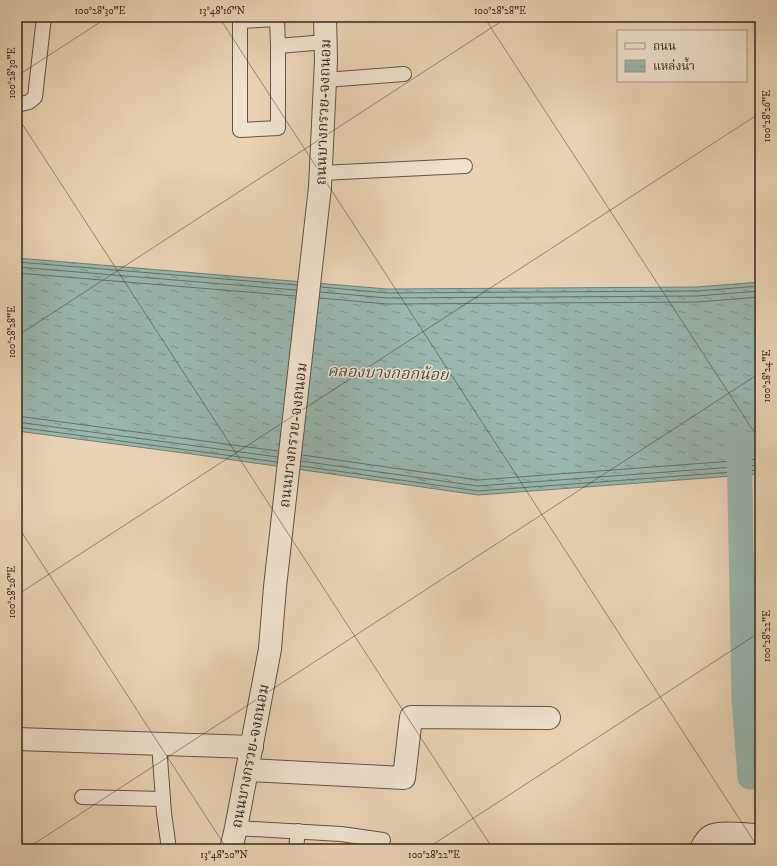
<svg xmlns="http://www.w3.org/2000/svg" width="777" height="866" font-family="'IM FELL DW Pica','Noto Serif Thai',serif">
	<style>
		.water { fill: url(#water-ripples); stroke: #6f7e76 }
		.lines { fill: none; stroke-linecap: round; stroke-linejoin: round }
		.shore { stroke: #667068; stroke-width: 1 }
		.canal { stroke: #97b7af; stroke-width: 25 }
		.service-casing { stroke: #615346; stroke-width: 16 }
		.minor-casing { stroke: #615346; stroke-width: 24 }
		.tertiary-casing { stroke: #615346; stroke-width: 24 }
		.service { stroke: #f1e2ce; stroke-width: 14 }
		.minor { stroke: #f1e2ce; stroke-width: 22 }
		.tertiary { stroke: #f1e2ce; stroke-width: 22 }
		.ticks { fill: none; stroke: #342821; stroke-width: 1; stroke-opacity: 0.45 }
		.labels { text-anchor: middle; stroke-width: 3; stroke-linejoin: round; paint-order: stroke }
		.street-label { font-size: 15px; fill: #342821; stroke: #f1e2ce }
		.water-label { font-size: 16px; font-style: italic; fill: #4d4c44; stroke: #f1e2ce }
		.neatline { fill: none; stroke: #342821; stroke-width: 1.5 }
		.ticks-label { font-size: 10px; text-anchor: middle; fill: #342821 }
	</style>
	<defs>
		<pattern id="water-ripples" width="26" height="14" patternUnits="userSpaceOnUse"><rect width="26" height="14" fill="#97b7af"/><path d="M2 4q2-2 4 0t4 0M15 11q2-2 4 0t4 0" fill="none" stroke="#7c958e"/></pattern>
	</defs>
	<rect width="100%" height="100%" fill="#e9d3b4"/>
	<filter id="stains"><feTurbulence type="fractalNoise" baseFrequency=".005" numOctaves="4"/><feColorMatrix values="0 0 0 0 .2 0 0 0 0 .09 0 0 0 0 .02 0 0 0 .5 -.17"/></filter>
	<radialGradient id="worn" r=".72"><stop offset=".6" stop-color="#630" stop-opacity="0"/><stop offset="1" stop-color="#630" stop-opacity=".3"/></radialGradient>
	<polygon class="water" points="17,258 387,289 697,287 760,282 760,474 478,495 199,455 17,431"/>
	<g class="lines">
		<g class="shore">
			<polyline points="17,262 297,285"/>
			<polyline points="17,267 296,290"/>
			<polyline points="17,273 296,296"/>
			<polyline points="321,287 387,293 697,291 760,286"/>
			<polyline points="320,292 387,298 697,296 760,291"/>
			<polyline points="320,298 387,304 697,302 760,297"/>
			<polyline points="17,416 278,451"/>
			<polyline points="17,422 278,457"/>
			<polyline points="17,427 277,462"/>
			<polyline points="302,455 478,480 760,459"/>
			<polyline points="301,461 478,486 760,465"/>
			<polyline points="301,466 478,491 760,470"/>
		</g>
		<polyline class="canal" points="739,441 744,698 750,777"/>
		<defs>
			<g id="service">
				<polyline points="278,46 278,128 240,130 240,21 277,19 278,46 326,42"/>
				<polyline points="325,80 404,74"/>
				<polyline points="17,105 29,102 35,97 44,17"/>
				<polyline points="321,173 465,166"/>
				<polyline points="159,744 164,813 169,849"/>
				<polyline points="82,797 163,799"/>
				<polyline points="236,828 341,834 383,840"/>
				<polyline points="296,849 298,831"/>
			</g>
			<g id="minor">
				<polyline points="17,739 252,747"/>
				<polyline points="247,770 404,778 411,717 549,718"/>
				<path d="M701,849C703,845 707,838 711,836C720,831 749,835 760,835"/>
			</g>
			<polyline id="tertiary" points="231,849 236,828 270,649 275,587 320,187 326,60 325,17"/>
		</defs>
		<use href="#service" class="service-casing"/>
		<use href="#minor" class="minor-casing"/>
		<use href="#tertiary" class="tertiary-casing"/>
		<use href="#service" class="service"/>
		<use href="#minor" class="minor"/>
		<use href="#tertiary" class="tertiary"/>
	</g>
	<path class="ticks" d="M219,17L759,849M484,17L760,441M750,17L760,32M17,76L108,17M17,116L493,849M17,336L508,17M17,525L227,849M17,595L760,113M26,849L760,373M426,849L760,632"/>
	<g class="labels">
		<g class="street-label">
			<text transform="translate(323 112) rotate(-88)" y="5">ถนนบางกรวย-จงถนอม</text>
			<text transform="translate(293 435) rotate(-83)" y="5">ถนนบางกรวย-จงถนอม</text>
			<text transform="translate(250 756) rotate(-79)" y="5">ถนนบางกรวย-จงถนอม</text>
		</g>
		<g class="water-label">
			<text transform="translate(388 372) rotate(2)" y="6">คลองบางกอกน้อย</text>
		</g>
	</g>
	<rect width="777" height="866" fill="none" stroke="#e9d3b4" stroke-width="44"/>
	<rect x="617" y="30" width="130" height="52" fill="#f1e2ce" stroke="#a59889"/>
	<rect x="625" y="43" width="20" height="6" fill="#f1e2ce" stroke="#a59889"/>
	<text x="653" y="50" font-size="12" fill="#342821">ถนน</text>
	<rect x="625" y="60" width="20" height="12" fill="url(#water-ripples)" stroke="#a59889"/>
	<text x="653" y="70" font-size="12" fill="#342821">แหล่งน้ำ</text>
	<rect x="22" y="22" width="733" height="822" class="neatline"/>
	<g class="ticks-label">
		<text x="100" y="14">100°28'30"E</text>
		<text x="222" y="14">13°48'16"N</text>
		<text x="500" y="14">100°28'28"E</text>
		<text transform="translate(11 73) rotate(-90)" y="4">100°28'30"E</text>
		<text transform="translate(766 116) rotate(-90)" y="4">100°28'26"E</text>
		<text transform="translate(11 332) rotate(-90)" y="4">100°28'28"E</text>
		<text transform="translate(766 376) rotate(-90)" y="4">100°28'24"E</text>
		<text transform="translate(11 592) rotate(-90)" y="4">100°28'26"E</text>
		<text transform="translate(766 636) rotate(-90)" y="4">100°28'22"E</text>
		<text x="224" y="858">13°48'20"N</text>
		<text x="434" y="858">100°28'22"E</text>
	</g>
	<rect width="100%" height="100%" filter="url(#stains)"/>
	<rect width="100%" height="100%" fill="url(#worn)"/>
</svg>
